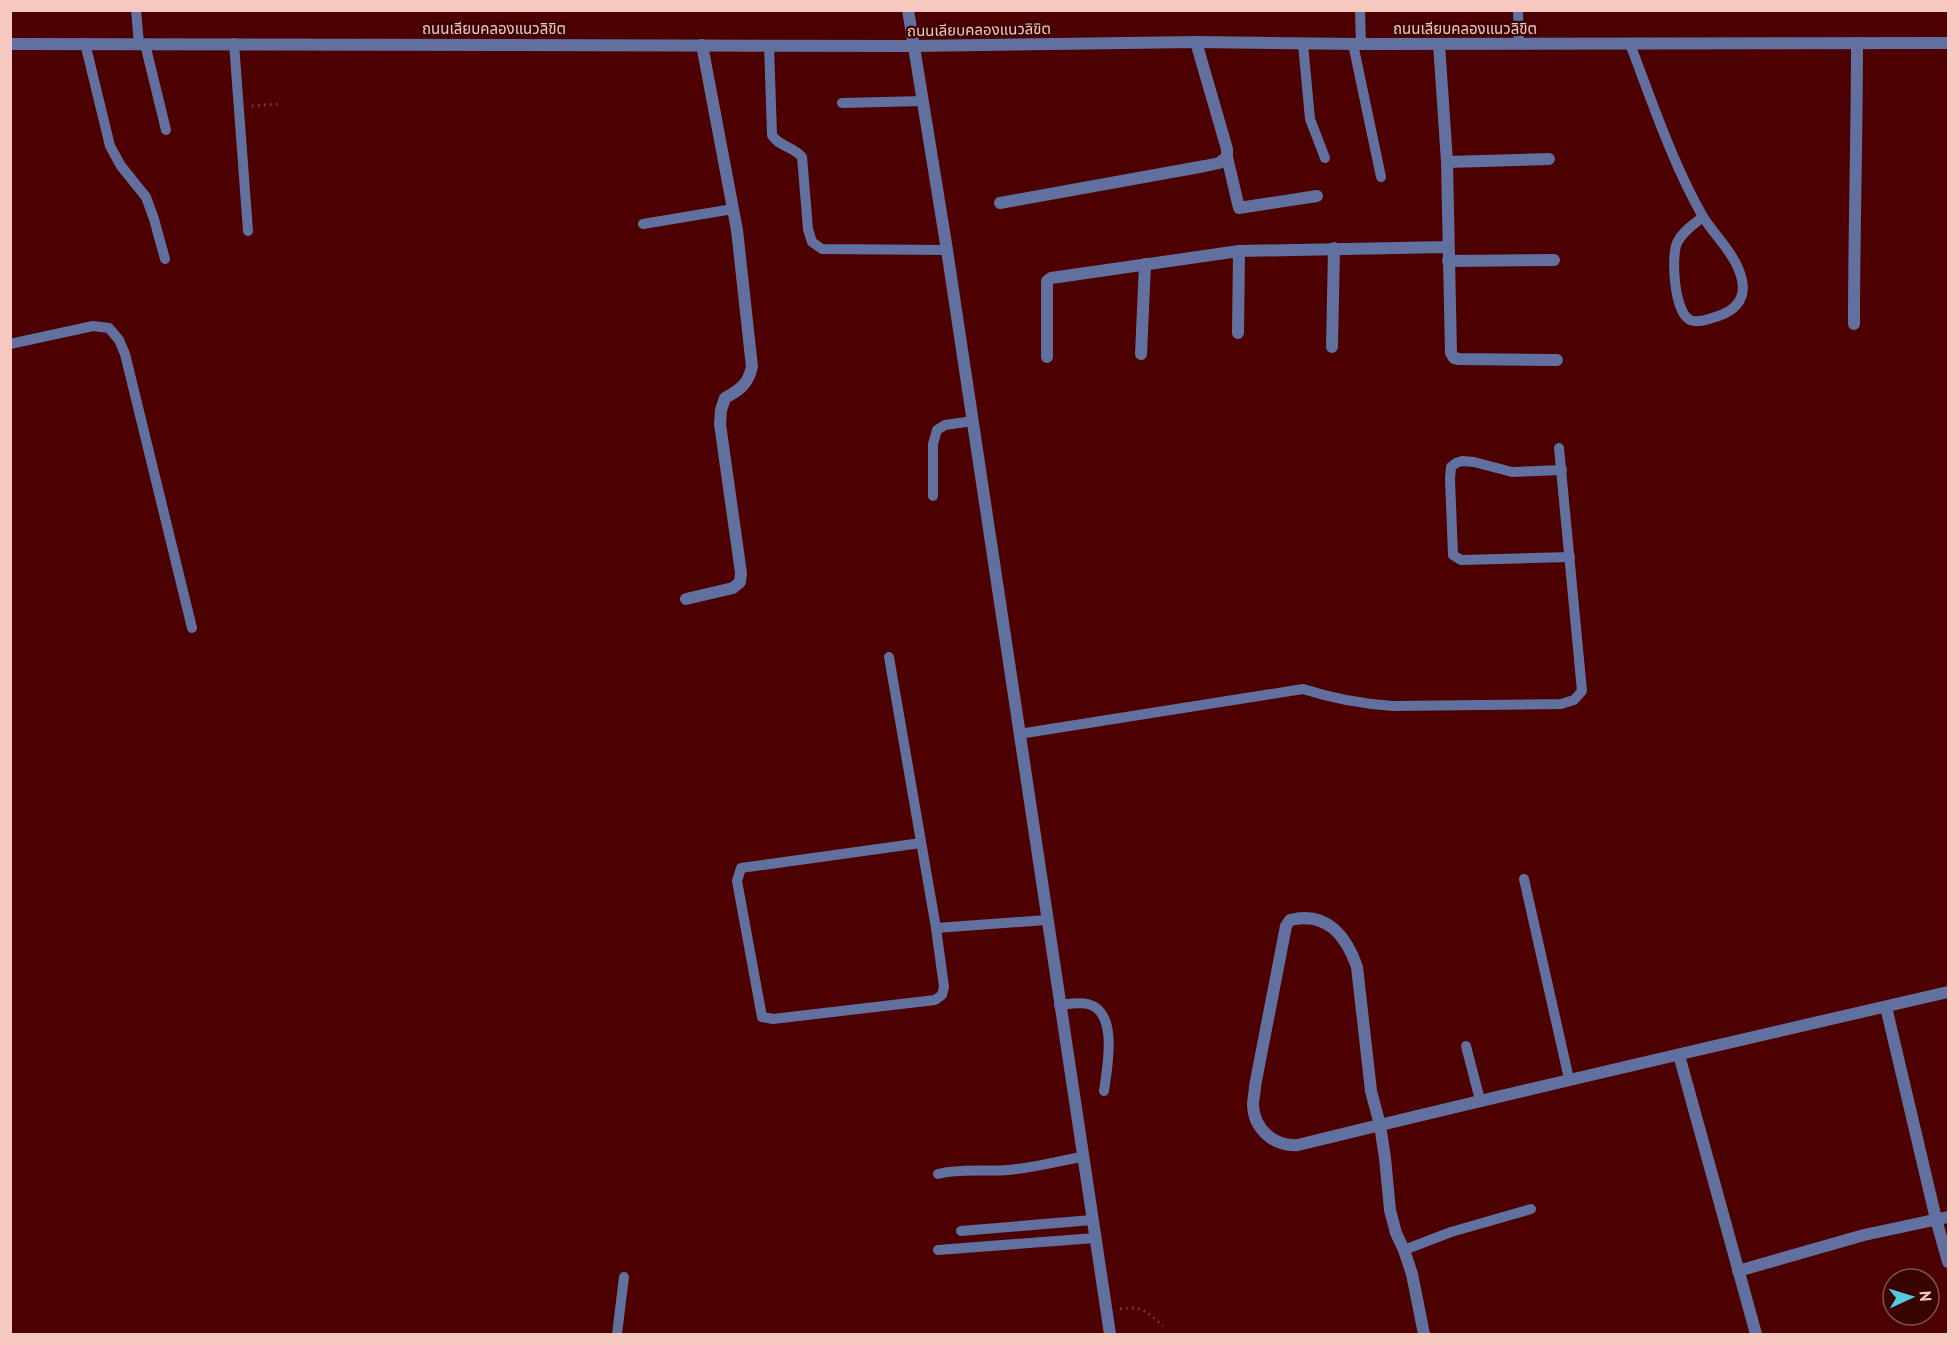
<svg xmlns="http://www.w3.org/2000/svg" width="1959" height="1345" font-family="'PT Sans','Noto Sans Thai',sans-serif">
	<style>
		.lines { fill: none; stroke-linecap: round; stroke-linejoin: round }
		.path { stroke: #7f3d3a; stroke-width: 3; stroke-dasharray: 1.5 4.5; stroke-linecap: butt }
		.lane { stroke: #61709e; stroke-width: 10 }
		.street { stroke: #61709e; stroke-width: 12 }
		.labels { text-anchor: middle; stroke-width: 4.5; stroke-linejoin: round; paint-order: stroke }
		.street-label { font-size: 15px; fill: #f6c8c0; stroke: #390301 }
	</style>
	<rect width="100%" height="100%" fill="#4c0100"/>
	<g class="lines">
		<g class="path">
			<polyline points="252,106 278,104"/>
			<path d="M1120,1309C1143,1306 1146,1311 1163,1326"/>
		</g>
		<g class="lane">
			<polyline points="136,10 139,44"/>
			<polyline points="1360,10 1361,44"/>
			<polyline points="1518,10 1519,44"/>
			<polyline points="85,43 110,146 121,166 146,197 154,219 165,259"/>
			<polyline points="234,43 248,231"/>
			<polyline points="145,44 166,130"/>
			<polyline points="1303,44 1310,119 1325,158"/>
			<polyline points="1353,44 1381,177"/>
			<path d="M1630,44C1652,101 1672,162 1702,215C1713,234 1730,248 1738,268C1750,295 1739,311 1712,318C1706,320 1697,323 1690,320C1674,312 1671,257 1677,243C1682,232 1694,224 1703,217"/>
			<path d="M769,45L772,135C778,146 794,147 802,157L808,229L812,242L822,249L947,250"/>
			<polyline points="842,103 923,101"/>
			<polyline points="643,224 733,209"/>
			<polyline points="10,344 93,326 109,328 119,340 125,354 192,628"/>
			<polyline points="1562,470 1512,472 1474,462 1462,461 1456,463 1451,467 1450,479 1453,555 1461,560 1570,557"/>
			<polyline points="933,496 933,444 937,430 945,425 973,421"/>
			<polyline points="889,657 936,928 1046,920"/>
			<path d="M1019,734L1303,689C1331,698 1363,704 1393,706L1561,704L1574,700L1582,691L1559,448"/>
			<polyline points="921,843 741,868 737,881 762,1017 773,1019 935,1000 942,995 944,987 936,928"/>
			<polyline points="1524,879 1569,1079"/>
			<path d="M1059,1005C1068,1004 1080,1002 1088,1004C1119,1012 1107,1068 1104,1091"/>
			<polyline points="1466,1046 1480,1100"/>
			<path d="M938,1174C961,1168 984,1172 1008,1170C1033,1168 1058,1161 1082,1157"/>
			<polyline points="961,1231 1092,1220"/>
			<polyline points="938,1250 1095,1238"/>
			<polyline points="1404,1250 1451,1232 1531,1209"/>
			<polyline points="617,1334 624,1277"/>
		</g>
		<g class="street">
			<polyline points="908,10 947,250 1110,1334"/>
			<polyline points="10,44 914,46 1196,42 1361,44 1948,43"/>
			<polyline points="1439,44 1447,162 1451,353 1454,358 1459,359 1557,360"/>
			<polyline points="1227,157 1239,208 1317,196"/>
			<polyline points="1447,162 1549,159"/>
			<polyline points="1000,203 1205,166 1219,163 1227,157 1227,149 1196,42"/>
			<polyline points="1448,261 1554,260"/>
			<path d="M1854,324C1854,230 1857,136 1857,43"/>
			<polyline points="1238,333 1239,251"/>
			<polyline points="1332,347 1334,248"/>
			<polyline points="1141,354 1145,264"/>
			<polyline points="1047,357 1047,281 1051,278 1239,251 1448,247"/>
			<path d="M686,599L733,588L740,582L741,573L720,424L721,410L725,398C740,390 748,384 752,367L737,230L702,45"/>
			<polyline points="1886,1007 1936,1219 1948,1262"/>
			<polyline points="1679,1055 1756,1334"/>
			<polyline points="1738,1271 1864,1235 1948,1217"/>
			<path d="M1424,1334L1412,1274L1404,1250L1396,1233L1390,1210L1385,1158L1380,1125L1371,1091L1357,967C1346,936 1327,911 1290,920L1286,926L1255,1086C1255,1092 1253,1099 1253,1105C1254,1129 1274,1147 1298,1145C1514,1092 1731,1042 1948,992"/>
		</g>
	</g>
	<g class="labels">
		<g class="street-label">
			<text x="494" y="34">ถนนเลียบคลองแนวลิขิต</text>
			<text x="1465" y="34">ถนนเลียบคลองแนวลิขิต</text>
			<text transform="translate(979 30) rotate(-1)" y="5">ถนนเลียบคลองแนวลิขิต</text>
		</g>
	</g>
	<rect width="1959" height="1345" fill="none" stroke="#f6c8c0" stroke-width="24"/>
	<g transform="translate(1911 1297) rotate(86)"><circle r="28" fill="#390301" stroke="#85524d" stroke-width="1.5"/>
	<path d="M0-4.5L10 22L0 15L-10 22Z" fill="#54cadd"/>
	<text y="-9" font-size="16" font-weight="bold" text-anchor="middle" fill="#f6c8c0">N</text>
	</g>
</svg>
